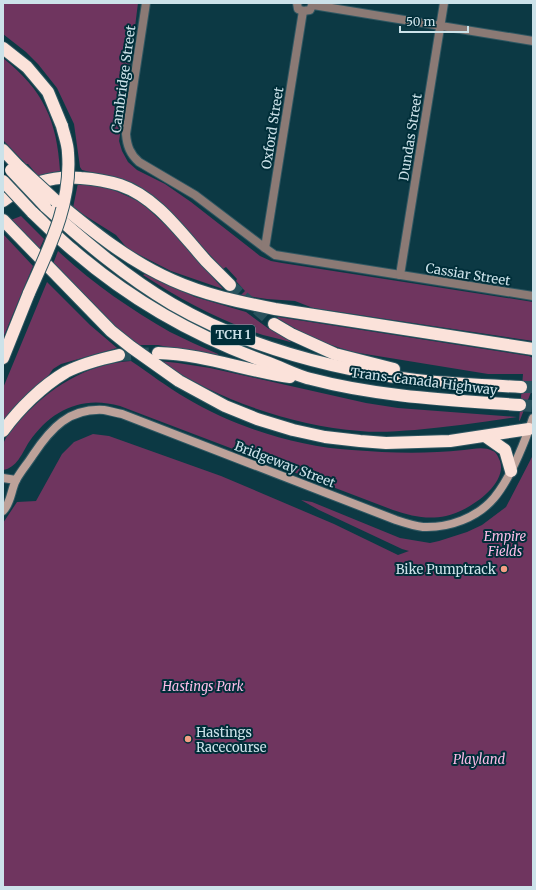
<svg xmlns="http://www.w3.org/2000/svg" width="536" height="890" font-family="Merriweather,serif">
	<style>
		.green { fill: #6f355f }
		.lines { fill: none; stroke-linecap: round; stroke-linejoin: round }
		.highway-tunnel { stroke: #29525d; stroke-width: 12; stroke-dasharray: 12 6; stroke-linecap: butt }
		.street-casing { stroke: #2f5762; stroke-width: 10 }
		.secondary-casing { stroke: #2f5762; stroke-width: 10 }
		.highway-casing { stroke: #2f5762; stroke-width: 14 }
		.street { stroke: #8b7a75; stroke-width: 8 }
		.secondary { stroke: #bda29a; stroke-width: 8 }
		.highway { stroke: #fbe2da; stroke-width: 12 }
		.highway-bridge-casing { stroke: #2f5762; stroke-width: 14; stroke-linecap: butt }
		.highway-bridge { stroke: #fbe2da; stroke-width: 12 }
		.poi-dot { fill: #f39f84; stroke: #002e39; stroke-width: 1.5 }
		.labels { text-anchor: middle; stroke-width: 4; stroke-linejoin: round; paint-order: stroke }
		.shield { fill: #002e39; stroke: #8facb4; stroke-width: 1 }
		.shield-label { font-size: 12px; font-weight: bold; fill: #cce2e9 }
		.street-label { font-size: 13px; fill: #cce2e9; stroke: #002e39 }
		.park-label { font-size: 13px; font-style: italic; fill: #fabbe6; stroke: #002e39 }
		.poi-label { font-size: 13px; fill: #cce2e9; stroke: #002e39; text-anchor: end }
	</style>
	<rect width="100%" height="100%" fill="#0c3944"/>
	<g class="green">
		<polygon points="3,3 138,3 128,82 119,141 122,151 128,162 137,170 165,184 191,202 260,256 271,261 282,263 533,302 533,341 313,308 295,301 267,299 241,295 245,291 236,281 237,279 226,267 223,269 171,213 114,178 82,170 80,167 74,124 57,88 38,64 26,52 3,34"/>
		<path d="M3,58C43,90 57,120 60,171L50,173L39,177L28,164H26L3,140Z"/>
		<polygon points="78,183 109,188 136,200 146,207 172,231 223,289 171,271 128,249 116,235 73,208"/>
		<polygon points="21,216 44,239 39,250 11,220"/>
		<polygon points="3,234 33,266 3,338"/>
		<path d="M58,251C92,283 130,309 170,332C186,340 202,347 218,354L217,357L158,345H138L121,332L94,306L53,264Z"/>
		<path d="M145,274L195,297L246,312L269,329L271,328L291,342H290C277,338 262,336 249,330C211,316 177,297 143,275Z"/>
		<polygon points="47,282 90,325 117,348 61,364 53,369 46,379 24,398 3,422 3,388"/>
		<polygon points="278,317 529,356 533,358 533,387 520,420 519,421 523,374 488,374 353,352 328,344 308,336 277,318"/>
		<path d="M131,361C149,373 167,387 186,398C232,426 297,447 352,450C390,453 425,454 464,450C473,449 484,446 493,451C497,453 498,457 500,461C508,485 467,512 446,516C427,520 411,516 393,510L120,406C82,395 51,410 29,442C22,453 17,468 3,470C3,462 2,453 3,445C4,438 15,426 20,420C49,388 86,364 131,361Z"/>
		<path d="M159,361L178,363L210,368L366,403L398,408L517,417C483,422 449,427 415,430C397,431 379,433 360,431C289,425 219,400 159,361Z"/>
		<polygon points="93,434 109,436 221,476 334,524 398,555 409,551 402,549 319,510 301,500 312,502 400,538 430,543 439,541 467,532 482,525 506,507 533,455 533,887 3,887 3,523 17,502 36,501 62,454 74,442"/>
	</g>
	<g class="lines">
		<g class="highway-tunnel">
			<polyline points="230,285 274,324"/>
			<polyline points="119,355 158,353"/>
			<polyline points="521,387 533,387"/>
			<polyline points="520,405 533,406"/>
		</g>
		<defs>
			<g id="street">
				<path d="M146,3L126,134C127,146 130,154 139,162L195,195L265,248L275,255L533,296"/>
				<polyline points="297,3 298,9 303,11 310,10 313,3"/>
				<polyline points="313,5 533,41"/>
				<polyline points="265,248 303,11"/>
				<polyline points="400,275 444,3"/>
			</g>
			<g id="secondary">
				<polyline points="3,478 16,480"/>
				<path d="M3,511C11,503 11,490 16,480C21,471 28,463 33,455C51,428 69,408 104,410C110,411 116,413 122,414L396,520C405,523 414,526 423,527C449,528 477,518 494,498C510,479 525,441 533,418"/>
			</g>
			<g id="highway">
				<polyline points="3,48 27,67 48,92 62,126"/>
				<polyline points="3,150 19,167"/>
				<path d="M3,201C25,184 53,175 81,178C94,179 107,181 120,185C156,197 181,233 206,261C214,269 222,277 230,285"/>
				<path d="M56,201C92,231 129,261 172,280C205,295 240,302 275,309L533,349"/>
				<path d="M45,206C85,242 126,277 172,304C246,347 331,369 416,380C450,384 486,385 521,387"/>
				<path d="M32,212C46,225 59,239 74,251C131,300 198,338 269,363C283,368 297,376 311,379C379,397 451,400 520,405"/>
				<polyline points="3,220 111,331 131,347 179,381 225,406 257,419 293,430 325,437 360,441 386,443 450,441 529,429"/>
				<polyline points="274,324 291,334 335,354 394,369"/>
				<path d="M158,353C203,354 246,371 290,377"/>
				<polyline points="3,358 29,293"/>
				<path d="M3,431C19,409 42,386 66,372C82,364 101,359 119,355"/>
				<polyline points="485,436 505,450 511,471"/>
			</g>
		</defs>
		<use href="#street" class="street-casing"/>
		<use href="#secondary" class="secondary-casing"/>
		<use href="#highway" class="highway-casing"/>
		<use href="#street" class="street"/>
		<use href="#secondary" class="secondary"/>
		<use href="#highway" class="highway"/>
		<defs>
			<g id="highway-bridge">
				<polyline points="19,167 56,201"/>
				<polyline points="11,170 45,206"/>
				<polyline points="3,181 32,212"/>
				<path d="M29,293C49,248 72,203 68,153C68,144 64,135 62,126"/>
			</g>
		</defs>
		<use href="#highway-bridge" class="highway-bridge-casing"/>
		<use href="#highway-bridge" class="highway-bridge"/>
	</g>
	<g class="poi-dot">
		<circle cx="504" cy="569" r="4"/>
		<circle cx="188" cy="739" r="4"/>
	</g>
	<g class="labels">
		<rect class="shield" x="211" y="325" width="44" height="20" rx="3"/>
		<g class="shield-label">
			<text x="233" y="339">TCH 1</text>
		</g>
		<g class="street-label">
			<text transform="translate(123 79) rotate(-82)" y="5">Cambridge Street</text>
			<text transform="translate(272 128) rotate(-81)" y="5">Oxford Street</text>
			<text transform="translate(410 137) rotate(-81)" y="5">Dundas Street</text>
			<text transform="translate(468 274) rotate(9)" y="5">Cassiar Street</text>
			<text transform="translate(424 381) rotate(7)" y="5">Trans-Canada Highway</text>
			<text transform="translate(285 464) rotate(21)" y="5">Bridgeway Street</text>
		</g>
		<g class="park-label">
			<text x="505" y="541">Empire<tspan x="505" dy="15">Fields</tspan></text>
			<text x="203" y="691">Hastings Park</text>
			<text x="479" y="764">Playland</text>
		</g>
		<g class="poi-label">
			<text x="496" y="574">Bike Pumptrack</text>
			<text x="196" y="737" text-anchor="start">Hastings<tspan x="196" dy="15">Racecourse</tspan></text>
		</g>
	</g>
	<rect width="536" height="890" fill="none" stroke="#cce2e9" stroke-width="8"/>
	<path d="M400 26v6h68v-6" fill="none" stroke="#cce2e9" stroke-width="2"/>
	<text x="406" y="26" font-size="12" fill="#cce2e9" stroke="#002e39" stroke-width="3" paint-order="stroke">50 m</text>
</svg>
